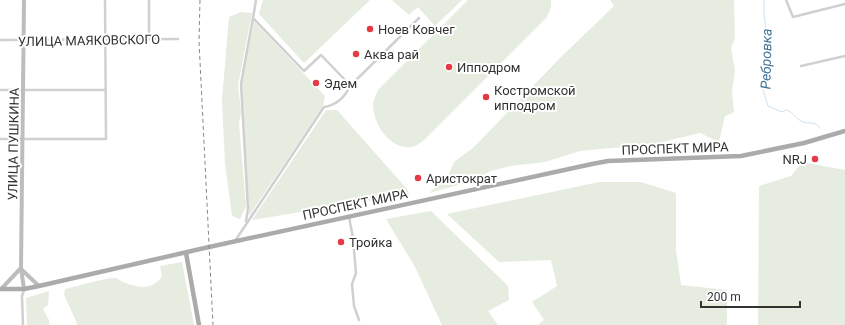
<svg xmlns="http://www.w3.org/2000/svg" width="845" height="325" font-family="Roboto,sans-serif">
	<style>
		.green { fill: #e6ecdf }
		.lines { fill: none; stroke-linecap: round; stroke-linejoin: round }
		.stream { stroke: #cfe2ee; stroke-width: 1 }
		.street { stroke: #d0d0d0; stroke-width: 2.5 }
		.secondary { stroke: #bdbdbd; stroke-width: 4 }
		.primary { stroke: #ababab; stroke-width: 4.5 }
		.rail { stroke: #888; stroke-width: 1; stroke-dasharray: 4 3; stroke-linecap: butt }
		.poi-dot { fill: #e63946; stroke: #fff; stroke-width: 1.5 }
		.labels { text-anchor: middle; stroke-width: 4; stroke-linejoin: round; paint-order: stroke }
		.poi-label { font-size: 13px; fill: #333; stroke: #fff; text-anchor: start }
		.street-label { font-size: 13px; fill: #333; stroke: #fff }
		.water-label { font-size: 14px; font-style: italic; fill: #3f7597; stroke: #fff }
	</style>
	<rect width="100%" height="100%" fill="#fff"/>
	<g class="green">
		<polygon points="263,0 370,0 304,63 259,14"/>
		<polygon points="392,0 462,0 435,26 418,7 409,15"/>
		<path d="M468,0H551V7L547,17L423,141C420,143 416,146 412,147C390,150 373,124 373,105C373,100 377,94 378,90Z"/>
		<polygon points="610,0 734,0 735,38 731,48 735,71 732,91 734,112 725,116 719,142 700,133 654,144 580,151 545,162 510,166 491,171 469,182 429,193 447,178 454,162 474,147 560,58 614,6"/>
		<polygon points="241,12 252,13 238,85 241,112 239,123 246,206 240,219 232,216 225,164 222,100 229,17"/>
		<polygon points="254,21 325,96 323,106 249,216 242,84"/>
		<polygon points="326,110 337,110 407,189 409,194 252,220"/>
		<polygon points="802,162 845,170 845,325 758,325 759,186 791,176"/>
		<polygon points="599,182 641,182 676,193 676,250 681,285 727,290 727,325 538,325 544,320 532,302 557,286 551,260 499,262 447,214"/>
		<polygon points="431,211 508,286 509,300 488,311 498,325 442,325 415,267 386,219"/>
		<path d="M182,262L194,325H76L77,323L64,295L65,289C74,287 108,277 115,278C117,278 121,281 123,282C138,288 153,291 162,276L160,266Z"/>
		<polygon points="49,291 48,305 43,309 49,320 49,325 27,325 26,298"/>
	</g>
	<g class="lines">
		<path class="stream" d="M764,0V16L769,44L765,50L764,60L766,81L763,90L768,106L782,112L787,110C793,112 797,120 803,122C809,124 816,121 820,128"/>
		<g class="street">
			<polyline points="256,0 253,18 304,71 321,55 350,85"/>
			<polyline points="786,0 793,17 845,4"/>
			<polyline points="149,39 149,0"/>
			<polyline points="0,40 178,39"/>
			<polyline points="801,66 845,56"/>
			<polyline points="0,90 105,90"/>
			<polyline points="0,139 106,139 105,0"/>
			<polyline points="349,217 353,238 356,273 352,284 354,306 359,320"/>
			<polyline points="246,221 248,209 241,84 253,18"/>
			<path d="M235,241L324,107C337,105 345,97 350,86L419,18"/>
			<polyline points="23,325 22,296 24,290"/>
		</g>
		<g class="secondary">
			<polyline points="24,0 21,268 24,289"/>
			<polyline points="22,270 39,286"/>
			<polyline points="1,289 21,268"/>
		</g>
		<g class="primary">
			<polyline points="186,253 199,325"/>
			<polyline points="0,289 24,289 39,286 209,247 592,164 608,161 741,156 804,143 845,131"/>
		</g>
		<polyline class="rail" points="200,0 199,41 213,325"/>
	</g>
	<g class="poi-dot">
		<circle cx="370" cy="29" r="4"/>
		<circle cx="356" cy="54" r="4"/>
		<circle cx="449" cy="67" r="4"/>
		<circle cx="316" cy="83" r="4"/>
		<circle cx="486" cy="97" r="4"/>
		<circle cx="815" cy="159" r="4"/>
		<circle cx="418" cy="178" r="4"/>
		<circle cx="341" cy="242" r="4"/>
	</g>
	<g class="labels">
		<g class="poi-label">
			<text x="378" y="34">Ноев Ковчег</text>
			<text x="364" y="59">Аква рай</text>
			<text x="457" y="72">Ипподром</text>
			<text x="324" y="88">Эдем</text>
			<text x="494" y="95">Костромской<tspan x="494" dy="15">ипподром</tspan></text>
			<text x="807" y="164" text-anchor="end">NRJ</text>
			<text x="426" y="183">Аристократ</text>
			<text x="349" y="247">Тройка</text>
		</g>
		<g class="street-label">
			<text transform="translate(89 40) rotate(-1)" y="5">УЛИЦА МАЯКОВСКОГО</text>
			<text transform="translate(13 144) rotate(-89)" y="5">УЛИЦА ПУШКИНА</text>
			<text transform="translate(675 148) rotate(-2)" y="5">ПРОСПЕКТ МИРА</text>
			<text transform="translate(355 204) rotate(-12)" y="5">ПРОСПЕКТ МИРА</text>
		</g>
		<g class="water-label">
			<text transform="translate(766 59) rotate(-89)" y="5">Ребровка</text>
		</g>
	</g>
	<path d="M701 301v6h99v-6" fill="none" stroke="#333333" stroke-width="2"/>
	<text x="707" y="301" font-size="12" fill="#333333" stroke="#ffffff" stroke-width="3" paint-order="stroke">200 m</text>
</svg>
